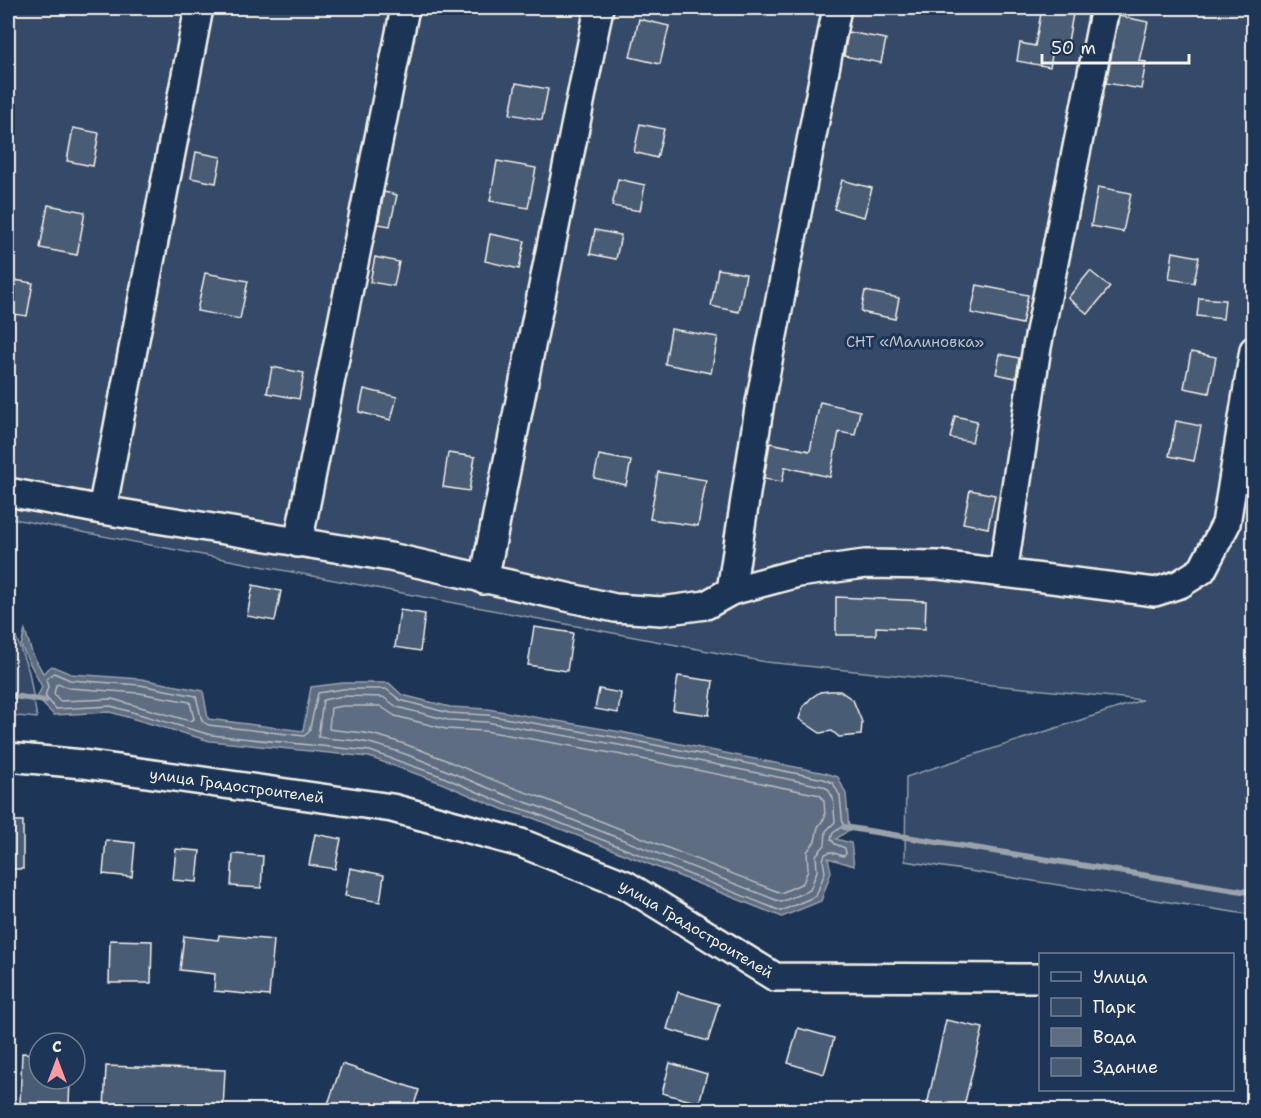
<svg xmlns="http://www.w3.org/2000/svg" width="1261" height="1118" font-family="'Shantell Sans',sans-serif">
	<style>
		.green { fill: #354a67; stroke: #949ea8; stroke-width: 1.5 }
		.water { fill: #5e6d82; stroke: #9aa2ab; stroke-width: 1.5 }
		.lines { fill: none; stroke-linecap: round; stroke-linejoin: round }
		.shore { stroke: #b8bcbf; stroke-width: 1.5 }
		.stream { stroke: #9aa2ab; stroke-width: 6 }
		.building { fill: #485b74; stroke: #f4f1e8; stroke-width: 1.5 }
		.minor-casing { stroke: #f4f1e8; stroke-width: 32 }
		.minor { stroke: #1d3557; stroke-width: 27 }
		.labels { text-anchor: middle; stroke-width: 6; stroke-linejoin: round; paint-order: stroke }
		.park-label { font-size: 15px; fill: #bbbfc1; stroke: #1d3557 }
		.street-label { font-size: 15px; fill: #f4f1e8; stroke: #1d3557 }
	</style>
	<rect width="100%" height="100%" fill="#1d3557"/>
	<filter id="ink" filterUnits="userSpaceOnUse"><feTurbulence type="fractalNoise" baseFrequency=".0167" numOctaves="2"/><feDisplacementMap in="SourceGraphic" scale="12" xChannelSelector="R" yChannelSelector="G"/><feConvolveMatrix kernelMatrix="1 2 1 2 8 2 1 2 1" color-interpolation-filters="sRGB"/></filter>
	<g filter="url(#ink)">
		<g class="green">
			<polygon points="8,8 1253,8 1253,915 905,861 906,777 1142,700 766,662 8,518"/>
			<polygon points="8,616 29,672 37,718 8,715"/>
		</g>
		<polygon class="water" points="25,630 32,653 43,673 52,666 71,674 141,679 203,691 208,719 303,731 311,687 343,683 389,683 402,695 450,707 488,709 621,732 825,773 838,777 846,794 849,830 836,839 851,843 854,866 828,858 831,872 821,901 782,917 533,818 504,810 439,782 369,757 210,741 110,712 54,715 37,698 42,687 21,646"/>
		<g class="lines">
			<g class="shore">
				<polygon points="54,673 70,680 140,685 196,696 202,721 208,725 304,736 309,732 318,693 343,689 386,689 400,700 449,713 487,715 620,738 824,779 833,783 840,796 843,826 833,833 831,839 835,844 845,848 846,854 843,856 831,852 825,854 823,860 825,872 816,896 781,911 535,813 505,804 441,776 370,751 211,735 111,706 56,709 45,696 48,687 46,679"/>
				<polygon points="60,684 69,688 139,693 190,702 194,719 190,721 112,699 60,701 54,694 56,685"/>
				<path d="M343,696L383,697L397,707L448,720L486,722L619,745L822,786L828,789L833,798L835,822L826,831L825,845L816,855L817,871L810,890L781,902L537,806C481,789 430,759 373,744C355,739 336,740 318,737L323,700Z"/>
				<path d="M343,706H380L395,716L446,729L485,731L617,754L820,795L824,801L825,817L818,827L815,841L807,852L808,870L803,883L781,893L540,797C484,780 432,750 375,735C360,731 344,732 329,729L331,708Z"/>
			</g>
			<g class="stream">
				<polyline points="8,695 45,701"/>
				<polyline points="844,827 1254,893"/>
			</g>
		</g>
		<g class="building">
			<polygon points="1042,8 1073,14 1067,47 1054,44 1050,67 1017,61 1020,43 1035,46"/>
			<polygon points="1119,16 1148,22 1139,61 1146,62 1141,89 1106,83"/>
			<polygon points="639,19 669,26 660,64 630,57"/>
			<polygon points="848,32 886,39 881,63 844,56"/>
			<polygon points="516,83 548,89 542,120 510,114"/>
			<polygon points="640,124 664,129 657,158 634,152"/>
			<polygon points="73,128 99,133 93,166 67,161"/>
			<polygon points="196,152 221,157 216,183 191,178"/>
			<polygon points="497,161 536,168 528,208 490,201"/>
			<polygon points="618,179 645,185 640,211 612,206"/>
			<polygon points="842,180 872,188 864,217 834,209"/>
			<polygon points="1098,187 1131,193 1123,232 1091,226"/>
			<polygon points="384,192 397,195 390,226 378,224"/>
			<polygon points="48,205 85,212 77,255 40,248"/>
			<polygon points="595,230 621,235 616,259 590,254"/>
			<polygon points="490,234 525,241 519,269 485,261"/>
			<polygon points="1173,252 1199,257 1194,283 1169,279"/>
			<polygon points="375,257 399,262 394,286 370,282"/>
			<polygon points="718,269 746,274 739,312 711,306"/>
			<polygon points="1090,271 1110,287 1088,314 1068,298"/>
			<polygon points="205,273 248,281 240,319 197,311"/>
			<polygon points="8,279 33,283 27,316 8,313"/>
			<polygon points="977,285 1028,295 1022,324 971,313"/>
			<polygon points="865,291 899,298 895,319 861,312"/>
			<polygon points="1199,298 1225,300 1223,319 1197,316"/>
			<polygon points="671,329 718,337 711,373 665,364"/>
			<polygon points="1191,352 1216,357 1209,393 1184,388"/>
			<polygon points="1000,354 1019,358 1016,378 996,374"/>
			<polygon points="272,367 304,373 299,399 267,393"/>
			<polygon points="364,389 397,397 391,420 359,412"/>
			<polygon points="820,402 860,411 855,435 839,432 830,477 785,467 782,482 764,479 770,443 810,451"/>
			<polygon points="955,416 977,421 972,442 950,438"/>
			<polygon points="1176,421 1201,426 1194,461 1169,456"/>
			<polygon points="448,453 475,457 469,491 443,487"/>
			<polygon points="599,455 631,461 626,485 594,478"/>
			<polygon points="658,472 706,480 698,526 650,519"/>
			<polygon points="970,490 995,495 988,528 963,523"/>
			<polygon points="253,585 281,591 275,621 247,616"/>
			<polygon points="836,597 926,601 925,629 876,627 876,635 836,635"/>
			<polygon points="400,610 425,614 420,651 395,647"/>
			<polygon points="534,627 573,633 567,671 528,665"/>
			<polygon points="678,676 713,681 709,715 673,710"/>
			<polygon points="599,689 621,693 618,713 595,709"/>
			<polygon points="830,691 840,691 853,700 862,722 861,735 839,737 832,731 820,733 799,719 803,707 811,698 820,692"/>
			<rect x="8" y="821" width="15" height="48"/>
			<polygon points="315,834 341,839 335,869 309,865"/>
			<polygon points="106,840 135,843 132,877 103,874"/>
			<polygon points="176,849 200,851 197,882 173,880"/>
			<polygon points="233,854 263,856 261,888 231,886"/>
			<polygon points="350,868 384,875 380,902 345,896"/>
			<polygon points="219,935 274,940 269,996 214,991 215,974 180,970 184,936 218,940"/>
			<polygon points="110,940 152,941 151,983 109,983"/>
			<polygon points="678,992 719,1004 708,1041 667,1029"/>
			<polygon points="946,1020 983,1028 963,1110 926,1110"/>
			<polygon points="798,1028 834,1038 824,1074 788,1063"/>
			<polygon points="22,1053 39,1054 39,1079 70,1079 69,1104 20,1103"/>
			<polygon points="670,1063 707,1074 699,1103 662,1093"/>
			<polygon points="342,1064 419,1090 412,1110 349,1110 328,1104"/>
			<polygon points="106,1066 225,1070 223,1110 104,1110"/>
		</g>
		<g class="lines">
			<defs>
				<g id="minor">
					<polyline points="8,492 102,510 390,557 615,608 661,611 706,605 731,591 798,573 865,564 939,565 1155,592 1180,584 1202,570 1226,524 1254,350"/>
					<polyline points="102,510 199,8"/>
					<polyline points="298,543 405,8"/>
					<polyline points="1003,573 1037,347 1105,8"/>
					<polyline points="484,580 599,8"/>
					<polyline points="731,591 760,402 837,8"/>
					<polyline points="8,757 83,764 392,808 521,843 626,885 775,977 1040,978"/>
				</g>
			</defs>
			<use href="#minor" class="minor-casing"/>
			<use href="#minor" class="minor"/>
		</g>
	</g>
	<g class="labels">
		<g class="park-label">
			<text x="915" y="347">СНТ «Малиновка»</text>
		</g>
		<g class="street-label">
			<text transform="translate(237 786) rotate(8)" y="5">улица Градостроителей</text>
			<text transform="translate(696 929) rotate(31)" y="5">улица Градостроителей</text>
		</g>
	</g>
	<rect width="1261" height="1118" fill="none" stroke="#1d3557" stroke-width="30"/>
	<rect x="15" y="15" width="1231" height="1088" fill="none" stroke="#f4f1e8" stroke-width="2" filter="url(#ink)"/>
	<rect x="1039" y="953" width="195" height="138" fill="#1d3557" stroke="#738091" stroke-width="1.5"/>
	<rect x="1051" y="972" width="30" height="9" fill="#1d3557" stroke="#738091" stroke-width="1.5"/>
	<text x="1093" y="983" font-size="18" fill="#f4f1e8">Улица</text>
	<rect x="1051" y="998" width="30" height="18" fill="#354a67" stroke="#738091" stroke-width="1.5"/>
	<text x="1093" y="1013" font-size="18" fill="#f4f1e8">Парк</text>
	<rect x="1051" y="1028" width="30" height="18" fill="#5e6d82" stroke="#738091" stroke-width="1.5"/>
	<text x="1093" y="1043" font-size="18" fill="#f4f1e8">Вода</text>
	<rect x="1051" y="1058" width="30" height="18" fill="#485b74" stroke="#738091" stroke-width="1.5"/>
	<text x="1093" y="1073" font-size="18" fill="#f4f1e8">Здание</text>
	<g transform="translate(57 1061)"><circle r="28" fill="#1d3557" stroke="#738091" stroke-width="1.5"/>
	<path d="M0-4.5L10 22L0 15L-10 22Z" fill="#ff9aa2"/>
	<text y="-9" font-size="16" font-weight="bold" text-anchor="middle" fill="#f4f1e8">С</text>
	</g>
	<path d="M1042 54v9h147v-9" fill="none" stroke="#f4f1e8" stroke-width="3"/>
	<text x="1051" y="54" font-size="18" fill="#f4f1e8" stroke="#1d3557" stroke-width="4.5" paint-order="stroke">50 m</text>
</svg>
